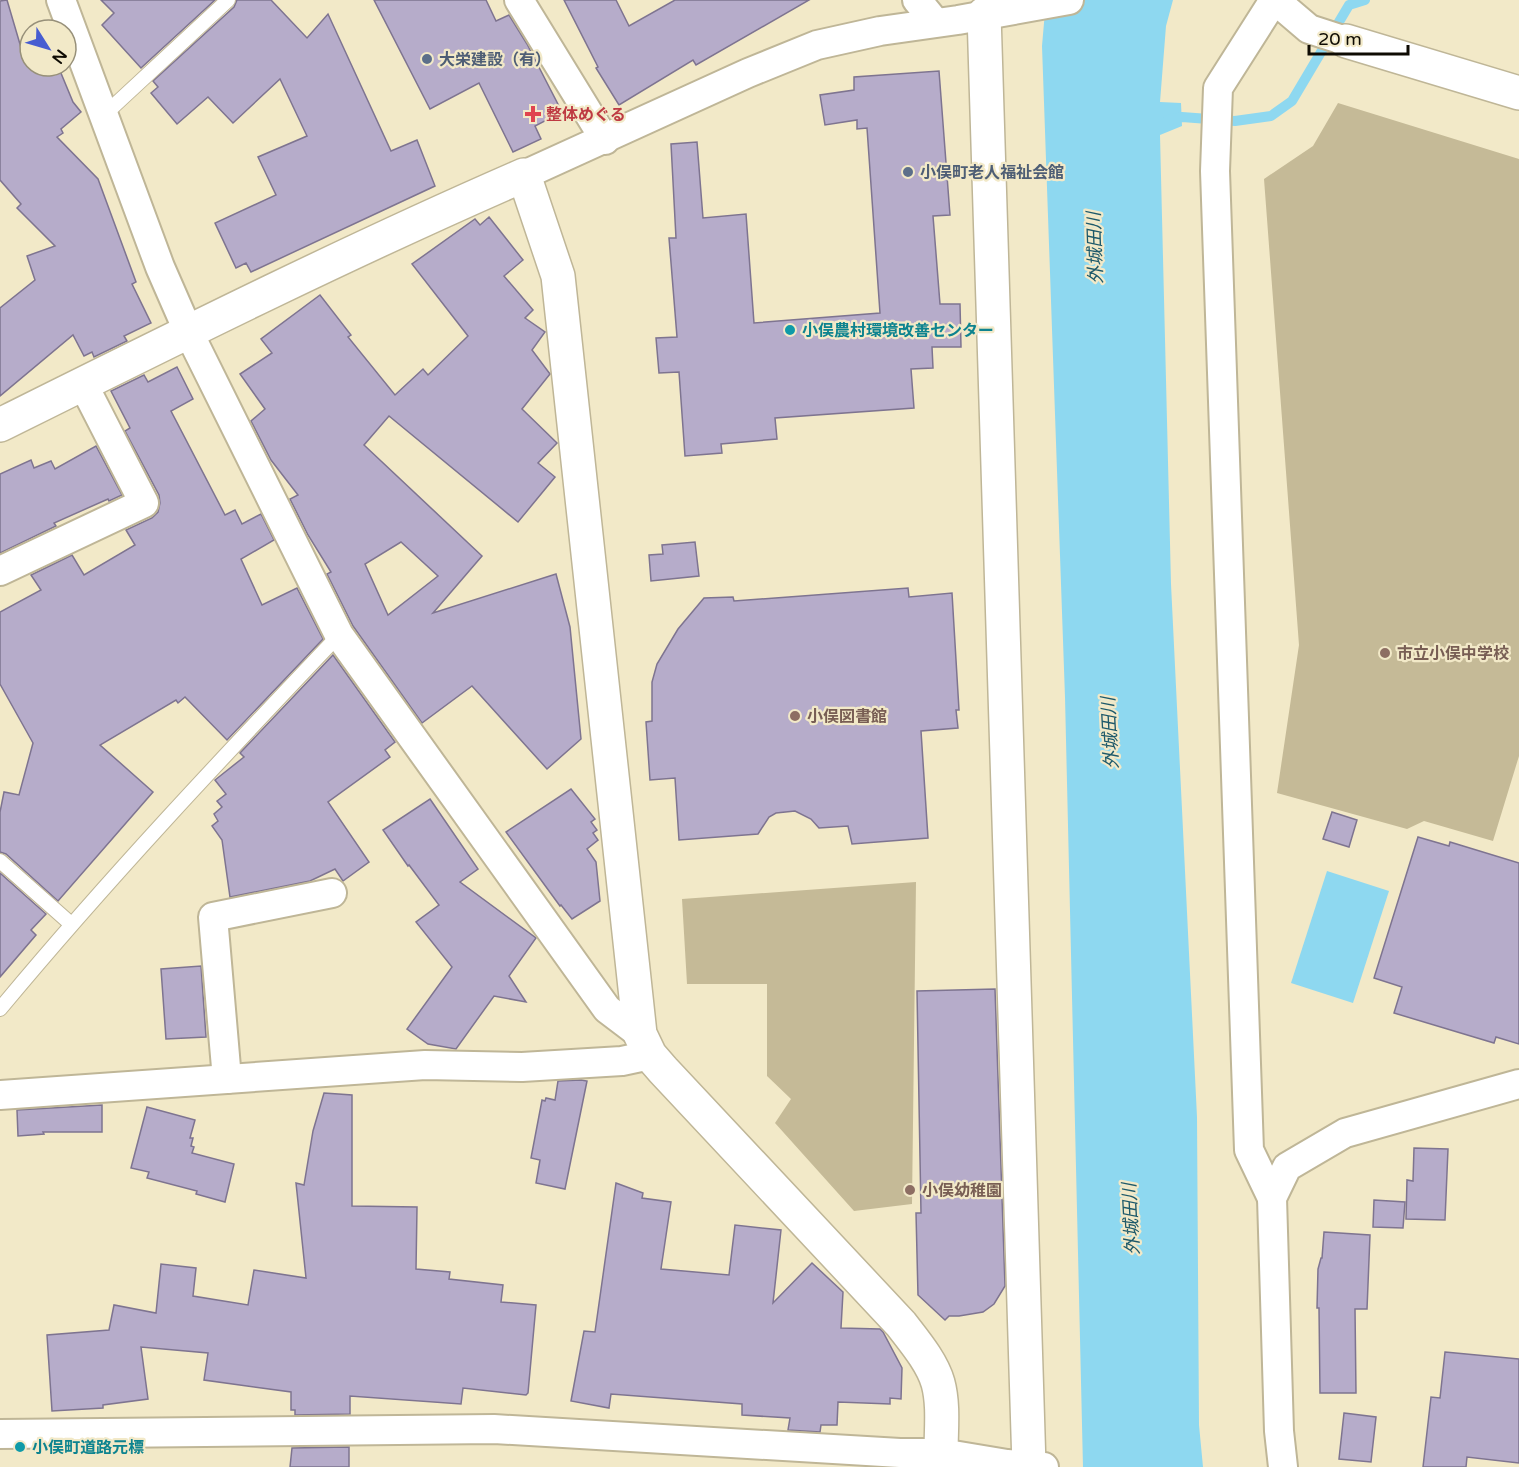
<svg xmlns="http://www.w3.org/2000/svg" width="1519" height="1467" font-family="'Varela Round','Noto Sans JP',sans-serif">
	<style>
		.green { fill: #c5ba97 }
		.water { fill: #8ed8f0 }
		.lines { fill: none; stroke-linecap: round; stroke-linejoin: round }
		.stream { stroke: #8ed8f0; stroke-width: 10 }
		.building { fill: #b6acca; stroke: #7e7490; stroke-width: 1.5; fill-rule: evenodd }
		.service-casing { stroke: #bfb697; stroke-width: 16 }
		.minor-casing { stroke: #bfb697; stroke-width: 32 }
		.tertiary-casing { stroke: #bfb697; stroke-width: 36 }
		.service { stroke: #fff; stroke-width: 14 }
		.minor { stroke: #fff; stroke-width: 28 }
		.tertiary { stroke: #fff; stroke-width: 33 }
		.service-dot { fill: #5c6f8a; stroke: #f2e9c8; stroke-width: 2 }
		.health-dot { fill: #e0444e; stroke: #f2e9c8; stroke-width: 2 }
		.culture-dot { fill: #0f9aa8; stroke: #f2e9c8; stroke-width: 2 }
		.education-dot { fill: #8d6e63; stroke: #f2e9c8; stroke-width: 2 }
		.labels { text-anchor: middle; stroke-width: 4.5; stroke-linejoin: round; paint-order: stroke }
		.service-label { font-size: 16px; font-weight: bold; fill: #4e5e75; stroke: #f2e9c8; text-anchor: start }
		.health-label { font-size: 16px; font-weight: bold; fill: #be3a42; stroke: #f2e9c8; text-anchor: start }
		.culture-label { font-size: 16px; font-weight: bold; fill: #0d838f; stroke: #f2e9c8; text-anchor: start }
		.education-label { font-size: 16px; font-weight: bold; fill: #785e54; stroke: #f2e9c8; text-anchor: start }
		.water-label { font-size: 18px; font-style: italic; fill: #1d596a; stroke: #f2e9c8 }
	</style>
	<rect width="100%" height="100%" fill="#f2e9c8"/>
	<g class="green">
		<polygon points="1338,103 1519,159 1519,756 1493,841 1424,821 1407,829 1277,793 1299,645 1264,179 1313,146"/>
		<polygon points="916,882 912,1204 854,1211 775,1123 791,1099 767,1076 767,984 687,984 682,899"/>
	</g>
	<g class="water">
		<polygon points="1046,0 1173,0 1166,26 1160,102 1181,103 1182,126 1160,135 1171,584 1197,1117 1199,1425 1203,1467 1083,1467 1065,697 1042,46"/>
		<polygon points="1327,871 1389,891 1353,1003 1291,983"/>
	</g>
	<g class="lines">
		<polyline class="stream" points="1168,120 1182,117 1235,121 1271,116 1292,101 1349,5 1365,0"/>
	</g>
	<g class="building">
		<polygon points="7,0 22,51 30,48 30,66 58,66 73,102 81,112 61,129 63,133 57,137 98,179 136,282 132,284 151,323 124,336 127,341 94,357 92,352 84,356 73,335 0,396 0,308 35,280 27,256 55,246 17,208 21,204 0,180 0,1"/>
		<polygon points="101,0 215,0 141,68 102,25 114,13"/>
		<polygon points="237,0 271,0 307,38 328,14 391,151 417,140 435,186 251,272 246,263 236,268 215,223 276,195 258,157 307,136 280,79 233,123 208,97 177,124 151,93 158,87 153,81 234,7"/>
		<polygon points="374,0 486,0 496,21 509,15 527,44 562,112 535,126 541,139 513,152 479,83 430,109"/>
		<polygon points="564,0 616,0 629,26 675,0 809,0 696,65 693,60 619,105 596,68 598,67"/>
		<polygon points="939,71 950,215 933,216 940,304 960,304 961,347 932,347 933,368 911,369 914,408 775,418 777,439 721,444 722,453 685,456 679,372 659,373 656,338 677,337 669,238 676,238 671,144 697,142 703,218 746,214 754,323 880,313 867,128 857,129 857,120 825,125 820,95 854,90 854,77"/>
		<path d="M489,217L523,260L504,276L533,310L525,318L545,332L532,350L550,374L522,409L557,443L538,463L555,477L518,522L389,416L364,445L482,556L433,613L556,574L570,627L581,739L547,769L472,686L422,723L353,626L327,574L331,572L308,535L290,499L298,495L271,460L251,421L265,409L240,374L272,353L261,339L320,295L351,335L348,337L395,395L423,369L428,375L468,336L412,264L475,219L480,225ZM401,542L438,576L388,615L365,564Z"/>
		<polygon points="177,367 193,399 171,411 225,515 235,510 242,524 261,514 274,540 241,559 262,605 297,588 323,639 227,740 185,697 178,703 176,700 100,745 153,792 58,901 6,854 0,852 0,812 4,792 19,795 33,743 0,684 0,612 41,590 31,575 72,555 84,575 135,545 126,530 152,518 158,512 160,503 159,495 125,431 130,428 111,391 144,375 148,382"/>
		<polygon points="96,446 122,495 109,501 108,499 54,523 56,526 0,553 0,474 31,460 34,468 51,461 55,469"/>
		<polygon points="695,542 699,576 651,581 649,555 663,554 662,545"/>
		<polygon points="908,588 909,597 952,593 959,710 956,710 958,728 921,731 928,838 852,844 848,826 819,828 811,819 795,811 776,813 769,817 758,834 679,840 675,778 650,780 646,722 652,721 652,682 657,664 678,629 704,598 733,597 734,601"/>
		<polygon points="333,655 395,742 385,750 390,757 328,802 369,862 343,881 335,869 310,881 230,897 222,840 212,826 218,821 214,814 222,807 217,801 226,794 215,780 244,757 240,753"/>
		<polygon points="571,789 595,819 591,822 597,830 593,833 598,840 587,849 596,862 600,901 572,919 561,905 560,906 506,832"/>
		<polygon points="430,799 478,869 460,882 536,938 509,976 526,1002 494,996 456,1049 428,1044 407,1029 452,967 416,922 439,905 409,865 408,866 383,830"/>
		<polygon points="1332,812 1357,820 1349,847 1323,839"/>
		<polygon points="1418,837 1449,846 1450,842 1519,863 1519,1044 1496,1037 1494,1043 1394,1013 1402,987 1374,978"/>
		<polygon points="0,873 46,914 31,930 36,935 0,977"/>
		<polygon points="201,966 206,1037 166,1039 161,969"/>
		<polygon points="995,989 1005,1286 994,1304 983,1312 959,1316 949,1316 945,1320 918,1295 916,1213 921,1213 917,991"/>
		<polygon points="581,1080 587,1081 565,1189 536,1183 540,1160 531,1158 542,1100 545,1101 546,1098 555,1100 558,1081"/>
		<polygon points="324,1093 352,1095 352,1206 417,1207 416,1269 450,1272 449,1279 503,1285 501,1302 536,1305 528,1393 526,1395 463,1388 461,1404 350,1396 350,1414 295,1415 295,1410 291,1410 291,1392 204,1380 208,1353 141,1347 148,1399 103,1405 103,1408 52,1411 47,1335 109,1330 114,1305 156,1313 161,1264 196,1268 193,1296 248,1305 254,1270 306,1278 296,1183 304,1185 313,1131"/>
		<polygon points="102,1105 102,1132 43,1132 44,1134 18,1136 17,1110"/>
		<polygon points="147,1107 195,1120 190,1138 193,1138 191,1146 194,1147 192,1153 234,1164 225,1202 196,1194 197,1191 147,1178 149,1172 131,1168"/>
		<polygon points="1414,1148 1448,1149 1445,1220 1406,1219 1407,1180 1413,1181"/>
		<polygon points="616,1183 643,1193 642,1198 671,1202 661,1269 729,1275 735,1225 781,1230 773,1303 812,1263 843,1292 841,1328 880,1329 883,1332 902,1368 901,1399 890,1398 890,1404 838,1402 837,1425 821,1425 820,1432 788,1430 790,1418 742,1415 742,1404 611,1394 609,1408 571,1401 584,1331 595,1332"/>
		<polygon points="1374,1200 1405,1202 1403,1228 1373,1227"/>
		<polygon points="1324,1232 1370,1235 1367,1309 1355,1309 1356,1393 1320,1393 1319,1308 1317,1308 1318,1269 1321,1258 1322,1258"/>
		<polygon points="1445,1352 1519,1359 1519,1463 1467,1457 1466,1467 1423,1467 1431,1397 1440,1398"/>
		<polygon points="1344,1413 1376,1417 1371,1462 1339,1459"/>
		<polygon points="349,1447 349,1467 290,1467 292,1448"/>
	</g>
	<g class="lines">
		<defs>
			<g id="service">
				<polyline points="104,115 228,0"/>
				<polyline points="0,861 71,924"/>
				<path d="M0,1009C108,879 223,757 339,635"/>
			</g>
			<g id="minor">
				<polyline points="61,0 160,267 188,331 339,635 607,1009 640,1034"/>
				<polyline points="519,0 605,140"/>
				<polyline points="917,0 935,22"/>
				<polyline points="1275,0 1309,29 1346,41"/>
				<polyline points="524,175 748,73 817,45 880,31 958,20 1069,0"/>
				<polyline points="0,571 144,503 83,384"/>
				<polyline points="227,1079 213,917 332,893"/>
				<polyline points="0,1095 425,1065 522,1067 622,1061 650,1055"/>
				<polyline points="1272,1198 1249,1150 1215,171 1218,88 1274,0"/>
				<polyline points="0,1434 494,1429 900,1453 941,1453 1007,1464 1044,1467"/>
				<polyline points="1283,1467 1279,1431 1272,1198 1287,1167 1345,1133 1519,1084"/>
			</g>
			<g id="tertiary">
				<polyline points="984,14 1029,1466"/>
				<polyline points="1346,41 1519,93"/>
				<path d="M0,425C173,339 347,252 524,175L558,276L640,1034L650,1055L663,1070L901,1324C914,1341 932,1362 938,1383C944,1405 941,1430 941,1453"/>
			</g>
		</defs>
		<use href="#service" class="service-casing"/>
		<use href="#minor" class="minor-casing"/>
		<use href="#tertiary" class="tertiary-casing"/>
		<use href="#service" class="service"/>
		<use href="#minor" class="minor"/>
		<use href="#tertiary" class="tertiary"/>
	</g>
	<g class="service-dot">
		<circle cx="427" cy="59" r="6"/>
		<circle cx="908" cy="172" r="6"/>
	</g>
	<path class="health-dot" d="M530 105h6v6h6v6h-6v6h-6v-6h-6v-6h6z"/>
	<g class="culture-dot">
		<circle cx="790" cy="330" r="6"/>
		<circle cx="20" cy="1447" r="6"/>
	</g>
	<g class="education-dot">
		<circle cx="1385" cy="653" r="6"/>
		<circle cx="795" cy="716" r="6"/>
		<circle cx="910" cy="1190" r="6"/>
	</g>
	<g class="labels">
		<g class="service-label">
			<text x="439" y="65">大栄建設（有）</text>
			<text x="920" y="178">小俣町老人福祉会館</text>
		</g>
		<g class="health-label">
			<text x="546" y="120">整体めぐる</text>
		</g>
		<g class="culture-label">
			<text x="802" y="336">小俣農村環境改善センター</text>
			<text x="32" y="1453">小俣町道路元標</text>
		</g>
		<g class="education-label">
			<text x="1397" y="659">市立小俣中学校</text>
			<text x="807" y="722">小俣図書館</text>
			<text x="922" y="1196">小俣幼稚園</text>
		</g>
		<g class="water-label">
			<text transform="translate(1095 248) rotate(-92)" y="6">外城田川</text>
			<text transform="translate(1110 733) rotate(-93)" y="6">外城田川</text>
			<text transform="translate(1131 1219) rotate(-93)" y="6">外城田川</text>
		</g>
	</g>
	<g transform="translate(48 48) rotate(127)"><circle r="28" fill="#f2e9c8" stroke="#979079" stroke-width="1.5"/>
	<path d="M0-4.5L10 22L0 15L-10 22Z" fill="#475dd1"/>
	<text y="-9" font-size="16" font-weight="bold" text-anchor="middle" fill="#0e0b03">N</text>
	</g>
	<path d="M1309 45v9h99v-9" fill="none" stroke="#0e0b03" stroke-width="3"/>
	<text x="1318" y="45" font-size="18" fill="#0e0b03" stroke="#f2e9c8" stroke-width="4.5" paint-order="stroke">20 m</text>
</svg>
